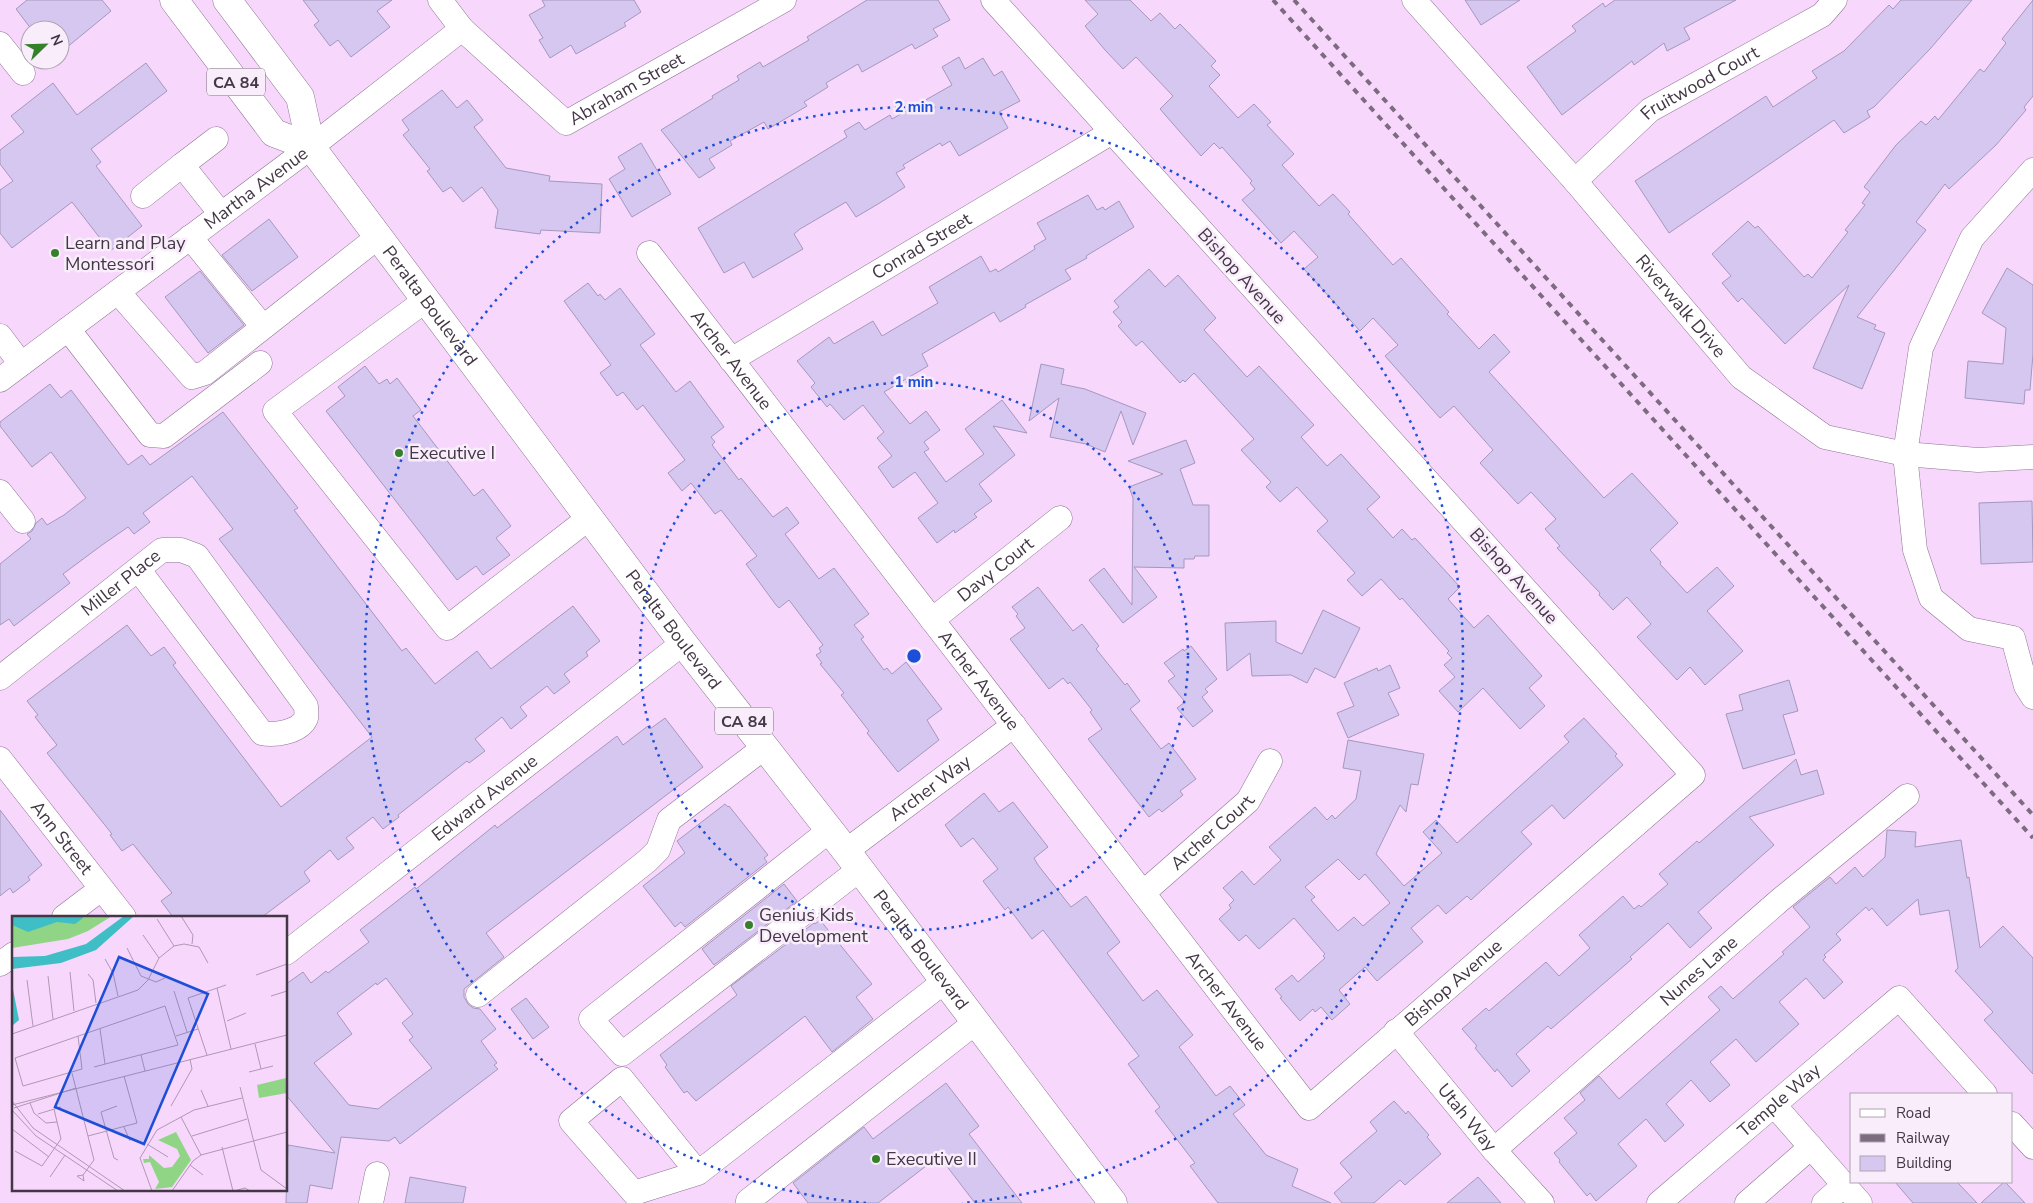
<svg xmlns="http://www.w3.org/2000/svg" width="2033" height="1203" font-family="'Nunito Sans',sans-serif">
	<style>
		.building { fill: #d6c7f0; stroke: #a597be; fill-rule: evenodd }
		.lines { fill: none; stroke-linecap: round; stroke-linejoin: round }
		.minor-casing { stroke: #8f7393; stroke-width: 25 }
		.major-casing { stroke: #8f7393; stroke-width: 29 }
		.minor { stroke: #fff; stroke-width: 24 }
		.major { stroke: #fff; stroke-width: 28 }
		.rail { stroke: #7d6b80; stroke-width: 4; stroke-dasharray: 6 6; stroke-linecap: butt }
		.ring { fill: none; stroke: #1d4ed8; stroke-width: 2.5; stroke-dasharray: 2.5 5 }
		.poi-dot { fill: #34812a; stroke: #f9ecfb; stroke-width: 2 }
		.labels { text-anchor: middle; stroke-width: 5; stroke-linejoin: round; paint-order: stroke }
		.shield { fill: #f9ecfb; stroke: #7a6d7c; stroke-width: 1 }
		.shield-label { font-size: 16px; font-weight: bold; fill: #433745 }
		.street-label { font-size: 18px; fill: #433745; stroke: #f9ecfb }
		.poi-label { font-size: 18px; fill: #433745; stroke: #f9ecfb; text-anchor: start }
		.inset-road { fill: none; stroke: #af98b3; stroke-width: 1 }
		.view { fill: #1d4ed8; fill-opacity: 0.15; stroke: #1d4ed8; stroke-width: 2.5 }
		.inset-edge { fill: none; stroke: #433745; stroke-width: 2.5 }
		.centre { fill: #1d4ed8; stroke: #f9ecfb; stroke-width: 2.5 }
		.ring-label { font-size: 15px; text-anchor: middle; font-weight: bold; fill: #1d4ed8; stroke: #f9ecfb; stroke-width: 5; stroke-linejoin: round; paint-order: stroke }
	</style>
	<rect width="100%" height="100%" fill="#f7d8fc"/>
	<g class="building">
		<polygon points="27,0 102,0 111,11 60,53 60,30 32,30 16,9"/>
		<polygon points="303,0 392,0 377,11 390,27 351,57 338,40 330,46 314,25 319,21"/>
		<polygon points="542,0 634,0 641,12 624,23 626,26 576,54 571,45 550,58 539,40 543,38 529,15 545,6"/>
		<polygon points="867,0 938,0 950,20 933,29 938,36 915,49 912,44 862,72 858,64 826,83 828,87 804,102 807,106 768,129 764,122 730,141 732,145 709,159 715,168 699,178 661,130 713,98 712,96 739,80 737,76 760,62 763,67 809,40 807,37"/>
		<polygon points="1085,0 1130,0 1151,21 1160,13 1175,29 1180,24 1216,61 1211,66 1220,75 1209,86 1238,118 1254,104 1271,122 1267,125 1294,154 1282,165 1319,206 1333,194 1350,212 1348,214 1393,265 1401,258 1449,312 1447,314 1479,349 1494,334 1510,352 1489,372 1604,498 1632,473 1678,523 1650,550 1661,562 1660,564 1687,593 1717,567 1734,586 1707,611 1743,651 1705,685 1690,667 1677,680 1637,637 1651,624 1627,597 1613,610 1599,595 1600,593 1557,548 1560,546 1545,529 1556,519 1531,492 1518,504 1480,463 1493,450 1477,432 1454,406 1440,418 1385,356 1398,345 1373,318 1360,331 1304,269 1318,257 1294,231 1281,243 1242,200 1255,189 1250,183 1252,181 1222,147 1220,149 1214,143 1201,156 1160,109 1173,96 1136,57 1123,69 1105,50 1085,26 1098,14"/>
		<polygon points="1465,0 1520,0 1481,25"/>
		<polygon points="1615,0 1736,0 1684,28 1690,39 1667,51 1664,43 1634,65 1632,61 1562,115 1527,67 1576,31 1572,26 1603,3 1605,7"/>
		<polygon points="1901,0 1972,0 1930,49 1874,107 1867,111 1870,117 1844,133 1834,120 1669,233 1635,181 1766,96 1773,107 1817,78 1812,71 1844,51 1889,5 1893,9"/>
		<polygon points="2033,0 2033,96 2024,107 2026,110 1996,145 1949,189 1945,184 1916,222 1926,230 1857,317 1876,325 1874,329 1885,333 1862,389 1813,368 1849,285 1785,344 1742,298 1738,302 1722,283 1731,276 1712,254 1748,221 1755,228 1758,226 1804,277 1808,274 1812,278 1848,232 1845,230 1865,205 1862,203 1870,192 1864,187 1896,145 1921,121 1926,125 1935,116 1938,120 1980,69 1984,72 2006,43 2002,39"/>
		<polygon points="959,57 965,69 983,58 994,76 1002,71 1020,101 999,112 1008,128 959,156 950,141 942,146 940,143 903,165 905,168 896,173 905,187 878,204 856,217 846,202 800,229 794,234 803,249 753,278 744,262 724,273 698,228 847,137 844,131 859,122 865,130 890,115 892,119 952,85 942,67"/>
		<polygon points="146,63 167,91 91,149 101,162 96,166 142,226 110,251 72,202 12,248 0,233 0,190 13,181 0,164 0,150 24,132 11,116 53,83 77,115"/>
		<polygon points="442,90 457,108 467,100 483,120 474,127 506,168 550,176 549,181 602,184 600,233 541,230 540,234 495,228 498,210 482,187 463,202 451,187 443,192 427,171 430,169 403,135 409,130 402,120"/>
		<polygon points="641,143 671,194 632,217 609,179 625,169 618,157"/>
		<polygon points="1088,195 1097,210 1103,207 1105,210 1119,201 1134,227 1086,256 1087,258 1065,270 1071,279 1025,305 1026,307 1000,322 994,312 922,354 928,366 884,392 910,424 926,411 940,430 924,442 929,449 924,452 946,482 984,454 965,429 1002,400 1027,433 993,426 1015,455 979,484 992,501 974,514 977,517 955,533 954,530 937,543 918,518 938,503 915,472 893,488 878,467 892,456 877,438 884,432 863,405 844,420 830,404 827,407 811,387 815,383 797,361 829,337 834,344 873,321 882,336 938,303 929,287 981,256 990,272 996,269 998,272 1035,249 1034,246 1046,239 1037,223"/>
		<polygon points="269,219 298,257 252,291 222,255"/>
		<polygon points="2007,268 2033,285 2033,354 2030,390 2025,390 2024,404 1965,398 1968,361 2003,364 2006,328 1982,313"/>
		<polygon points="1149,269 1165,287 1178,275 1216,318 1204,330 1247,377 1259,366 1301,411 1314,425 1301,437 1327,466 1341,454 1359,474 1380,497 1367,509 1393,538 1402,529 1412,540 1415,538 1439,564 1460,587 1448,599 1474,628 1488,615 1542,676 1529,688 1545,706 1520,729 1483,688 1458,712 1439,691 1455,677 1444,665 1452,658 1447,653 1449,651 1402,598 1400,600 1381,579 1362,596 1347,580 1355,573 1317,531 1328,521 1297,487 1280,502 1266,487 1271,482 1241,450 1254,439 1194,373 1185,382 1183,380 1180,383 1142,341 1136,346 1118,326 1122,322 1113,312 1119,307 1114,301"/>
		<polygon points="200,271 244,325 208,353 165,297"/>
		<polygon points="588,283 598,296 600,294 605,300 620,288 655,334 640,345 663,375 676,392 690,381 724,427 711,437 715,442 712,445 739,480 741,478 773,517 787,507 799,523 785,534 819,579 834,568 869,614 854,625 864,637 861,639 884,670 887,668 892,674 906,662 942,709 927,720 939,740 898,772 867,733 869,731 841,695 844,693 820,664 822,663 816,655 821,652 819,648 823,645 789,600 779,608 776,605 746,564 757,556 721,510 715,514 691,483 682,491 668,473 685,460 643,405 637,410 623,392 617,396 600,373 611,365 564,301"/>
		<polygon points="1041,364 1064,369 1061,384 1085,389 1146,413 1133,445 1121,411 1105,452 1086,444 1050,437 1059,398 1029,421"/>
		<polygon points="365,366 379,384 387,379 390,384 397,378 421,410 413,416 474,496 483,489 511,526 496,538 510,555 483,575 476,566 457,580 326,411 345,396 338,387"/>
		<polygon points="50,384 61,398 71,390 128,465 142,455 150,465 223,412 298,508 294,510 402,651 406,648 435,684 477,651 491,669 573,606 600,641 586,652 588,656 564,674 570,682 554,694 547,686 520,707 527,716 511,729 502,717 475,739 485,751 469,763 467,761 398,815 399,817 383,829 373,817 346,838 354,848 338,860 330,850 304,872 310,881 262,917 173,917 161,901 172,893 133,844 122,851 110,835 112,834 47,753 57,745 35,717 38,715 27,701 127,625 151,656 164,647 176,663 173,665 281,807 372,737 219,539 233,529 192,476 143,513 150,522 134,534 128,527 102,545 63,574 70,583 14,626 9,619 0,625 0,564 31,539 27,534 32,531 36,523 42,518 47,525 64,515 86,498 51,452 32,467 0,426 0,422"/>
		<polygon points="1186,440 1195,463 1180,469 1193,505 1209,505 1209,556 1195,556 1194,559 1184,559 1184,568 1134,567 1157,597 1123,623 1089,580 1104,568 1132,605 1133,498 1129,487 1163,474 1128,461"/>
		<polygon points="2032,501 2033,562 1981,564 1979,503"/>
		<polygon points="1038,587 1073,631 1082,624 1099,646 1096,649 1125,685 1127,683 1140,701 1130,709 1161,749 1169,743 1196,779 1180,791 1183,795 1162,812 1159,809 1149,817 1088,739 1102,729 1090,712 1092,710 1070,682 1068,684 1063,678 1049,689 1010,639 1025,628 1016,616 1018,614 1012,607"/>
		<polygon points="1323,610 1360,628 1335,678 1315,668 1307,683 1291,675 1252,676 1250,653 1227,671 1225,623 1276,621 1276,642 1302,654"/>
		<polygon points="1191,646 1217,679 1205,689 1208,692 1202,697 1213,711 1193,727 1177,708 1185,702 1168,681 1175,676 1164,663 1183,649 1184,651"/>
		<polygon points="1390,665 1400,688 1388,693 1399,715 1348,738 1337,713 1354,706 1344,683 1377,668 1378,671"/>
		<polygon points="1789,680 1798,711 1783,715 1795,754 1743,769 1726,714 1743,710 1739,695"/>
		<path d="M665,718L703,767L486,933L504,957L464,989V997L468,1004L473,1008L480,1009L496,1029L481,1041L497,1063L494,1065L498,1069L400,1144L395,1137L389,1141L341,1137L332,1189L310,1185L307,1203H286L288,1145L335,1153L286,1095V984L303,972L311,983L326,971L328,973L369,942L360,930L415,887L416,889L495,825L497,828L617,736L623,745L648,726L650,729ZM386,978L413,1014L402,1023L413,1037L409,1040L432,1068L378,1109L349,1105L314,1063L352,1034L337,1013L376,983L377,985Z"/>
		<path d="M1584,718L1617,754L1615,756L1623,765L1564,819L1552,805L1521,832L1532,844L1471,900L1467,896L1446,914L1438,905L1411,928L1423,942L1377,981L1365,967L1339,990L1350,1004L1332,1020L1321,1007L1315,1012L1313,1009L1300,1021L1280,998L1282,997L1275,989L1292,975L1298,982L1325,958L1323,956L1325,954L1294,918L1259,949L1246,935L1239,941L1219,919L1231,908L1229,905L1234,900L1223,888L1242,871L1254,885L1281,860L1269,847L1315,807L1327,820L1332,815L1335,819L1356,799L1361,771L1343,768L1348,740L1424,754L1418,785L1411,784L1406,812L1400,805L1376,854L1404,886L1442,853L1423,832L1436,820L1457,843L1569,742L1564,736ZM1338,859L1359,880L1365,874L1390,903L1363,926L1354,917L1338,931L1311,900L1315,897L1305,887Z"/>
		<polygon points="1796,759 1801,775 1817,770 1824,794 1749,817 1774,845 1698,912 1712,928 1690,948 1668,923 1630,957 1632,959 1595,991 1551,1029 1548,1026 1516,1054 1530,1071 1512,1087 1497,1069 1495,1072 1475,1048 1477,1046 1462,1029 1486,1008 1489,1011 1546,962 1559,976 1590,948 1579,935 1623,896 1634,909 1639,905 1641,907 1668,884 1659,874 1697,841 1699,843"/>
		<polygon points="984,793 999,812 1013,802 1048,847 1034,858 1038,865 1071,907 1086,896 1120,942 1107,953 1143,1001 1157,990 1193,1035 1179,1047 1216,1096 1230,1086 1245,1105 1233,1114 1266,1155 1298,1169 1292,1186 1331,1203 1218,1203 1190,1166 1195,1163 1155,1111 1160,1107 1128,1064 1139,1056 1043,930 1032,939 1008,907 1005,910 983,881 998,869 973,838 961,847 945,825"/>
		<polygon points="725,804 728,807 729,806 768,855 764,858 767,862 685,927 681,922 675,927 643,886 685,853 677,841"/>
		<polygon points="0,810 42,865 28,877 30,880 13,893 10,888 0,896"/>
		<polygon points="1887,830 1916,832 1915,847 1961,840 1967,878 1969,877 1980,948 2003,926 2033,958 2033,1074 1984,1020 1993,1012 1955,971 1958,968 1949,910 1920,915 1918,899 1887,926 1872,908 1869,911 1866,907 1836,934 1841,940 1824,955 1826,957 1823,960 1843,982 1824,999 1806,978 1779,1002 1799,1024 1756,1062 1736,1039 1710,1062 1730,1085 1710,1102 1691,1080 1666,1104 1684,1125 1665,1142 1646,1119 1618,1144 1637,1166 1596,1201 1590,1193 1587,1196 1559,1162 1560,1160 1554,1153 1577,1133 1564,1118 1585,1100 1580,1093 1599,1076 1619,1099 1720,1010 1708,997 1721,986 1733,999 1784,954 1782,952 1810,927 1793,907 1830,877 1836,884 1855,867 1863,877 1885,857"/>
		<polygon points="784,884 797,901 714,965 702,949"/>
		<polygon points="820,920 872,984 856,997 873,1019 832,1052 805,1016 696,1101 687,1091 684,1093 665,1067 667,1065 660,1055 737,995 731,986 814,923 815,924"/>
		<polygon points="526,998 549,1027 533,1039 511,1009"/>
		<polygon points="946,1083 979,1126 969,1134 1022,1203 975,1203 939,1156 878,1203 808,1203 793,1183 864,1127 873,1139"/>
		<polygon points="1394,1101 1406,1114 1408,1111 1429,1135 1427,1137 1441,1154 1405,1185 1400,1180 1374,1203 1342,1203 1334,1193 1352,1177 1340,1163 1377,1131 1370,1122"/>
		<polygon points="410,1177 466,1187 463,1203 405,1203"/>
		<polygon points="1478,1177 1501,1203 1447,1203"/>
		<polygon points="1895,1182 1957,1182 1977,1203 1913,1203"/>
		<polygon points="2005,1182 2025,1203 1981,1203 2004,1182"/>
	</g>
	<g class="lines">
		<defs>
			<g id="minor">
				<path id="s1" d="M440,0L462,29L566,123L784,0"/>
				<path id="s2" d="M1414,0L1575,181L1741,377L1825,437L1905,454L1978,460L2033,457"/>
				<polyline points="0,44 23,73"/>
				<polyline points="216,139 182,165 221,214"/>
				<polyline points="2033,170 1972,238 1921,348 1905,454 1915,550 1931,598 1969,629 2013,638 2026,686 2033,697"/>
				<path id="s3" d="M1575,181L1650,110L1822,15L1835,0"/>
				<polyline points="143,196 182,165"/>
				<polyline points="190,237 263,327"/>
				<path id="s4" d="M649,253L1309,1108L1693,775L993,0"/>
				<polyline points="118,292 192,377 205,373 378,237"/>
				<polyline points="426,300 275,411 447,628 589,518"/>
				<polyline points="68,329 150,435 164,436 260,363"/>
				<polyline points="0,336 21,364"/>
				<path id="s5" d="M731,360L1112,132"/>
				<path id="s6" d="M0,380L311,147L462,29"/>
				<polyline points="0,492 23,521"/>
				<path id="s7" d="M932,620L1060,518"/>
				<path id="s8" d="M0,678L162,550H181L197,556L306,706C306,709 307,714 306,718C300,732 274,736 262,733L138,569"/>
				<path id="s9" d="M0,759L124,917"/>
				<polyline points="830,830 591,1019 622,1054 860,869"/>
				<path id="s10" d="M846,851L1014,725"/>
				<path id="s11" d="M1143,893L1248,801L1270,761"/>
				<polyline points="64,917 101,889"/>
				<path id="s12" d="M286,953L683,643"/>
				<polyline points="0,964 14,954"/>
				<polyline points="478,995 647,861 658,850 669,820 765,747"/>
				<path id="s13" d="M1396,1031L1494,1150L1542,1203"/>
				<polyline points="1774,1105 1860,1203"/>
				<polyline points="2012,1124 2033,1147"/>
				<path id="s14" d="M1494,1150L1780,900L1907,796"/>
				<polyline points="698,1173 634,1193 571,1121 622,1079 698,1173 945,981"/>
				<polyline points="748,1201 976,1022"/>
				<polyline points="371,1203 377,1174"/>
				<path id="s15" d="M1659,1203L1899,998L1985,1094"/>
				<polyline points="1747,1203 1811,1147"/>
				<polyline points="1824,1203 1844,1185"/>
			</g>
			<g id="major">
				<polyline points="174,0 274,133 311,147"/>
				<path id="s16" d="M227,0L300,97L311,147L683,643L846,851L1113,1203"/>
			</g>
		</defs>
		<use href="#minor" class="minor-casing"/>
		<use href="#major" class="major-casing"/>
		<use href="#minor" class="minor"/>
		<use href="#major" class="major"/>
		<g class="rail">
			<polyline points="1273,0 2033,838"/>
			<polyline points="1294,0 2033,815"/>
		</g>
	</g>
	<g class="ring">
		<circle cx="914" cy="656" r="274"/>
		<path d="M866 1203A549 549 0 1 1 962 1203"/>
	</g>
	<g class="poi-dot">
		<circle cx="55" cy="253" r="5"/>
		<circle cx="399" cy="453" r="5"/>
		<circle cx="749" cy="925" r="5"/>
		<circle cx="876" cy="1159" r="5"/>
	</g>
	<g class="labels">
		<g class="shield">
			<rect x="207" y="68.5" width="58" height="27" rx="4"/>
			<rect x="715" y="707.5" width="58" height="27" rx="4"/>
		</g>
		<g class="shield-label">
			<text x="236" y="88">CA 84</text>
			<text x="744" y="727">CA 84</text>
		</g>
		<g class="street-label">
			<text dy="6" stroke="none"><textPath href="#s3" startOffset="160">Fruitwood Court</textPath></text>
			<text dy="6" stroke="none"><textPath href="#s1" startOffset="246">Abraham Street</textPath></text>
			<text dy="6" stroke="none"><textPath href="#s6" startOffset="320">Martha Avenue</textPath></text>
			<text dy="6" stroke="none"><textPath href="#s5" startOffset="222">Conrad Street</textPath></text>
			<text transform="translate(1242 276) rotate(48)" y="6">Bishop Avenue</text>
			<text dy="6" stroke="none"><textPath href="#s16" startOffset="371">Peralta Boulevard</textPath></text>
			<text dy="6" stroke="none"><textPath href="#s2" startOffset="406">Riverwalk Drive</textPath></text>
			<text dy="6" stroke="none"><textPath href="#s4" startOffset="135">Archer Avenue</textPath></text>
			<text dy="6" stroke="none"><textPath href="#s7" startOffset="81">Davy Court</textPath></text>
			<text transform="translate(1514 576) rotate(48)" y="6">Bishop Avenue</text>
			<text dy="6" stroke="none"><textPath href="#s8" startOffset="154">Miller Place</textPath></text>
			<text dy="6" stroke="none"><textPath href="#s16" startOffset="776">Peralta Boulevard</textPath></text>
			<text dy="6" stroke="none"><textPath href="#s4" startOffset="540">Archer Avenue</textPath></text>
			<text dy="6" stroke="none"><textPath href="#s10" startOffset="105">Archer Way</textPath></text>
			<text dy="6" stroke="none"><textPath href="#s12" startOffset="252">Edward Avenue</textPath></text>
			<text dy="6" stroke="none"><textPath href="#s11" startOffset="92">Archer Court</textPath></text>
			<text dy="6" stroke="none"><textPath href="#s9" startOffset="100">Ann Street</textPath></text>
			<text dy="6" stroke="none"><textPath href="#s16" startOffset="1181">Peralta Boulevard</textPath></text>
			<text dy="6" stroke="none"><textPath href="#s14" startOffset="272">Nunes Lane</textPath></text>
			<text dy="6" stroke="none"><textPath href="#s4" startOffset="1271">Bishop Avenue</textPath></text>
			<text dy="6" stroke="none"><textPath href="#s4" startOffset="945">Archer Avenue</textPath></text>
			<text dy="6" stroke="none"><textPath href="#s15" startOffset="158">Temple Way</textPath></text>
			<text dy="6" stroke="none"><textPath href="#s13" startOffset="112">Utah Way</textPath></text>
		</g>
		<g class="poi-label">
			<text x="65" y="249">Learn and Play<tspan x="65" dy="21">Montessori</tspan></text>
			<text x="409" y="459">Executive I</text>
			<text x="759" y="921">Genius Kids<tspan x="759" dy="21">Development</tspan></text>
			<text x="886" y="1165">Executive II</text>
		</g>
	</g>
	<g transform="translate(12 916)">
		<rect width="275" height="275" fill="#f7d8fc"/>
		<path d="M0,0H100L76,15L56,23L0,32ZM274,162L275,177L247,182L245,169ZM164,216L179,244L160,271L143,273L147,266L138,246L132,247L131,243H137V239L152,252L160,251L168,240L165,233L146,224Z" fill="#90d586"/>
		<path d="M0,0H71V2L63,8L45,6L16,16L0,9ZM112,0H122L84,34L49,47L0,53V41L33,40L74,28ZM0,68L7,104L0,110Z" fill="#40bec6"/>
		<path class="inset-road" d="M169,0L181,19L180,28M145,3L162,30M131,19L147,42M115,32L129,60L144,66L153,62M93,43L101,57L106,80M58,56L62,95M76,58L81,64L84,87M244,59L275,48M36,60L41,103M15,64L21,110M205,72L219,133M162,75L175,116M259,80L275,75M215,105L234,97M88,113L93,148M0,118L126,74L136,64L147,42L162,30L172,28L187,31L196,47M66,120L70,153L11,170L3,142L153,90L166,129L82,151M164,120L186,113M243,128L249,153M129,139L133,155M195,139L176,82L214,69M237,156L261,150M60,157L82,244L71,259L65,260L72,265L71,259M228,171L249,254L275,273M189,174L196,190M0,185L21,212L113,275M18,187L22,197L34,207L45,206M0,189L275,119M105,190L89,196L102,242L106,244M159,190L180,153L178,143M2,192L64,172M0,194L24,220L106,275M26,198L49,191M169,201L189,239M112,211L118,225M0,213L37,241M76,220L125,207L112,160M180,220L235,203M135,228L156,241M210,231L221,275M3,235L30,250L49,223L42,193M178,249L191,259M38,261L53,239M140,275L128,242L145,214L182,194L230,182M160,275L181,245L189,239L275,216M222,275L233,272L238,275"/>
		<path class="view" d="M107,41L196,78L132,228L43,191Z"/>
		<rect width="275" height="275" class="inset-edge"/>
	</g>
	<circle cx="914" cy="656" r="8" class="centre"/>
	<g class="ring-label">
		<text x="914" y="112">2 min</text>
		<text x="914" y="387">1 min</text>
	</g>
	<rect x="1850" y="1093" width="162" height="90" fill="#f9ecfb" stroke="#b0a4b2"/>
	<rect x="1860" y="1109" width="25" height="8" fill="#ffffff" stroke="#b0a4b2"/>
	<text x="1896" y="1118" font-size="15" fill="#433745">Road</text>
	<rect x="1860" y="1134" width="25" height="8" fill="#7d6b80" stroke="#b0a4b2"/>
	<text x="1896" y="1143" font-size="15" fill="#433745">Railway</text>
	<rect x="1860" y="1156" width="25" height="15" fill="#d6c7f0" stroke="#b0a4b2"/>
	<text x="1896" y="1168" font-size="15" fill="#433745">Building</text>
	<g transform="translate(45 45) rotate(67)"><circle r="24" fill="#f9ecfb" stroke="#b0a4b2"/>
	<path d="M0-4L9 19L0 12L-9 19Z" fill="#34812a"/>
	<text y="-8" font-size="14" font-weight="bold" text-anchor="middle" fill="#433745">N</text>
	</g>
</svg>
